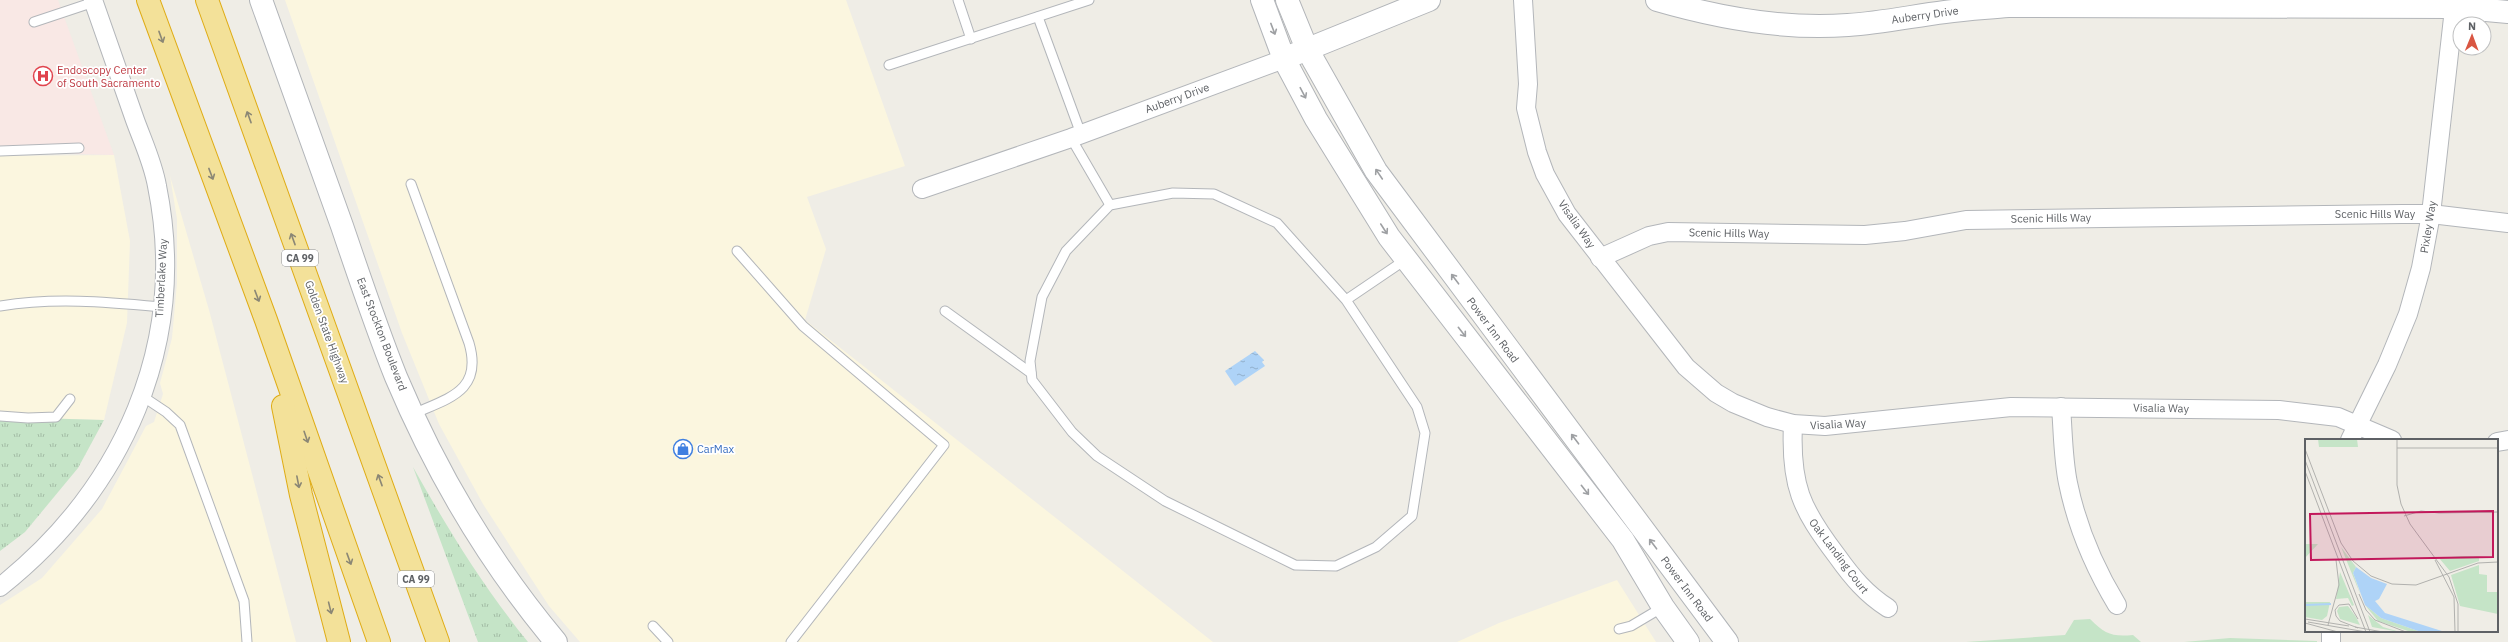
<svg xmlns="http://www.w3.org/2000/svg" width="2508" height="642" font-family="'IBM Plex Sans',sans-serif">
	<style>
		.commercial { fill: #fbf6df }
		.medical { fill: #f9e8e5 }
		.grass { fill: url(#grass-tufts) }
		.park { fill: #c5e4c7 }
		.water { fill: url(#water-ripples) }
		.lines { fill: none; stroke-linecap: round; stroke-linejoin: round }
		.lane-casing { stroke: #b3b6ba; stroke-width: 11 }
		.street-casing { stroke: #b3b6ba; stroke-width: 20 }
		.secondary-casing { stroke: #b2b5b9; stroke-width: 24 }
		.highway-casing { stroke: #dfac16; stroke-width: 24 }
		.lane { stroke: #fff; stroke-width: 9 }
		.street { stroke: #fff; stroke-width: 18 }
		.secondary { stroke: #fff; stroke-width: 22 }
		.highway { stroke: #f3e199; stroke-width: 22 }
		.oneway { stroke: #9ea0a3 }
		.oneway2 { stroke: #8b8775 }
		.labels { text-anchor: middle; stroke-width: 3.5; stroke-linejoin: round; paint-order: stroke }
		.shield { fill: #fff; stroke: #8e9093; stroke-width: 1 }
		.shield-label { font-size: 10px; font-weight: bold; fill: #5e6165 }
		.street-label { font-size: 11px; fill: #5e6165; stroke: #fff }
		.health-label { font-size: 11px; fill: #be3a42; stroke: #fff; text-anchor: start }
		.shop-label { font-size: 11px; fill: #366cbe; stroke: #fff; text-anchor: start }
		.inset-river { fill: none; stroke: #aed3f7; stroke-width: 2 }
		.inset-road { fill: none; stroke: #b1b1ae; stroke-width: 1 }
		.view { fill: #c2185b; fill-opacity: 0.15; stroke: #c2185b; stroke-width: 2 }
		.inset-edge { fill: none; stroke: #5e6165; stroke-width: 2 }
	</style>
	<defs>
		<pattern id="grass-tufts" width="24" height="20" patternUnits="userSpaceOnUse"><rect width="24" height="20" fill="#c5e4c7"/><path d="M3 7l-1-3M5 7V3M7 7l1-3M15 17l-1-3M17 17v-4M19 17l1-3" fill="none" stroke="#a3bca5"/></pattern>
		<pattern id="water-ripples" width="26" height="14" patternUnits="userSpaceOnUse"><rect width="26" height="14" fill="#aed3f7"/><path d="M2 4q2-2 4 0t4 0M15 11q2-2 4 0t4 0" fill="none" stroke="#91afcc"/></pattern>
	</defs>
	<rect width="100%" height="100%" fill="#efede6"/>
	<g class="commercial">
		<polygon points="285,0 846,0 905,166 807,197 826,249 805,320 1213,642 580,642 549,606 483,504 439,424 402,333"/>
		<polygon points="114,155 130,241 127,323 104,420 0,417 0,156"/>
		<polygon points="170,176 209,310 296,642 0,642 0,605 42,578 102,509 146,426 154,422 163,394 160,383 172,338 177,283 177,219"/>
		<polygon points="1617,580 1656,642 1457,642 1499,623"/>
	</g>
	<polygon class="medical" points="0,0 58,0 114,155 0,152"/>
	<g class="grass">
		<polygon points="0,417 104,420 78,468 25,532 0,551"/>
		<path d="M413,467C447,528 484,588 528,642H478Z"/>
	</g>
	<g class="park">
		<path d="M2090,619C2105,634 2112,637 2133,635L2141,642H1966L2065,635L2074,620Z"/>
		<polygon points="2230,638 2317,641 2317,642 2184,642"/>
	</g>
	<polygon class="water" points="1255,351 1264,360 1262,362 1265,366 1235,386 1225,371"/>
	<g class="lines">
		<defs>
			<g id="lane">
				<polyline points="958,0 971,39"/>
				<polyline points="1038,17 1081,134"/>
				<polyline points="34,22 94,2"/>
				<polyline points="889,65 1089,0"/>
				<polyline points="1071,138 1110,205"/>
				<polyline points="0,151 79,148"/>
				<path d="M411,184L469,343C483,391 449,398 413,414"/>
				<polyline points="737,251 803,326 944,445 791,642"/>
				<polyline points="1346,300 1417,407 1425,433 1412,516 1376,547 1336,566 1295,565 1165,501 1097,456 1072,432 1032,380 1030,361 1042,297 1066,251 1110,205 1173,193 1214,194 1277,223 1346,300 1405,260"/>
				<path d="M0,306C55,297 107,302 162,307"/>
				<polyline points="945,311 1031,373"/>
				<polyline points="142,396 166,412 180,425 244,601 247,642"/>
				<polyline points="0,416 28,418 56,417 70,399"/>
				<polyline points="653,626 668,642"/>
				<polyline points="1619,629 1631,626 1663,607"/>
			</g>
			<g id="street">
				<polyline points="1523,0 1528,84 1526,108 1537,152 1545,174 1567,214 1686,367 1716,393 1733,403 1767,417 1793,424 1825,426 2011,407 2279,410 2338,417 2392,440"/>
				<polyline points="922,189 1071,138 1284,59"/>
				<polyline points="1600,258 1649,236 1668,232 1865,235 1905,231 1966,220 2402,214 2431,214 2508,223"/>
				<path d="M2061,407C2063,432 2063,459 2068,483C2077,527 2094,567 2117,605"/>
				<path d="M1793,424C1790,485 1801,509 1837,556C1852,577 1866,594 1888,608"/>
				<polyline points="2350,440 2387,365 2408,314 2421,268 2431,214 2455,0"/>
				<polyline points="2497,442 2508,440"/>
				<path d="M0,587C123,489 189,344 157,186C153,163 143,142 135,120C121,80 107,40 93,0"/>
				<polyline points="2331,642 2331,631"/>
			</g>
			<g id="secondary">
				<path d="M261,0C288,75 315,150 342,226C359,276 376,327 396,377C436,472 489,562 556,642"/>
				<polyline points="1262,0 1284,59 1316,119 1389,237 1623,540 1663,607 1688,642"/>
				<polyline points="1287,0 1307,49 1376,171 1727,642"/>
				<path d="M1657,0C1719,18 1783,30 1848,25C1881,23 1913,16 1945,12C1966,9 1987,8 2008,6L2453,7L2508,12"/>
				<polyline points="1293,55 1429,0"/>
			</g>
			<g id="highway">
				<polyline points="148,0 266,320 379,642"/>
				<polyline points="207,0 438,642"/>
				<polyline points="283,406 301,495 339,642"/>
			</g>
		</defs>
		<use href="#lane" class="lane-casing"/>
		<use href="#street" class="street-casing"/>
		<use href="#secondary" class="secondary-casing"/>
		<use href="#highway" class="highway-casing"/>
		<use href="#lane" class="lane"/>
		<use href="#street" class="street"/>
		<use href="#secondary" class="secondary"/>
		<use href="#highway" class="highway"/>
	</g>
	<defs><path id="oneway-shaft" d="M-6 0H5M1.5-3L5.5 0L1.5 3" fill="none" stroke-width="1.6" stroke-linecap="round" stroke-linejoin="round"/></defs>
	<g class="oneway">
		<use href="#oneway-shaft" transform="translate(1273 29) rotate(69)"/>
		<use href="#oneway-shaft" transform="translate(1303 93) rotate(62)"/>
		<use href="#oneway-shaft" transform="translate(1379 174) rotate(-124)"/>
		<use href="#oneway-shaft" transform="translate(1384 229) rotate(57)"/>
		<use href="#oneway-shaft" transform="translate(1455 279) rotate(-127)"/>
		<use href="#oneway-shaft" transform="translate(1462 332) rotate(52)"/>
		<use href="#oneway-shaft" transform="translate(1575 439) rotate(-127)"/>
		<use href="#oneway-shaft" transform="translate(1585 490) rotate(52)"/>
		<use href="#oneway-shaft" transform="translate(1653 544) rotate(-127)"/>
	</g>
	<g class="oneway2">
		<use href="#oneway-shaft" transform="translate(161 37) rotate(70)"/>
		<use href="#oneway-shaft" transform="translate(249 117) rotate(-110)"/>
		<use href="#oneway-shaft" transform="translate(211 174) rotate(69)"/>
		<use href="#oneway-shaft" transform="translate(293 239) rotate(-110)"/>
		<use href="#oneway-shaft" transform="translate(257 296) rotate(69)"/>
		<use href="#oneway-shaft" transform="translate(306 437) rotate(71)"/>
		<use href="#oneway-shaft" transform="translate(380 480) rotate(-110)"/>
		<use href="#oneway-shaft" transform="translate(298 482) rotate(79)"/>
		<use href="#oneway-shaft" transform="translate(349 559) rotate(70)"/>
		<use href="#oneway-shaft" transform="translate(330 608) rotate(76)"/>
	</g>
	<defs>
		<symbol id="hospital-ring" viewBox="-11 -11 22 22"><circle r="9.5" fill="#fff" stroke="#e0444e" stroke-width="1.5"/><path d="M-5-5h3v3.5h4V-5h3V5h-3V1.5h-4V5h-3Z" fill="#e0444e"/></symbol>
		<symbol id="shop-ring" viewBox="-11 -11 22 22"><circle r="9.5" fill="#fff" stroke="#3f7fe0" stroke-width="1.5"/><path d="M-5-2.5h2.3a2.7 3.5 0 0 1 5.4 0H5L5.5 6h-11ZM-1.5-2.5h3a1.5 2.3 0 0 0-3 0Z" fill="#3f7fe0"/></symbol>
	</defs>
	<g fill-rule="evenodd">
		<use href="#hospital-ring" x="32" y="65" width="22" height="22"/>
		<use href="#shop-ring" x="672" y="438" width="22" height="22"/>
	</g>
	<g class="labels">
		<g class="shield">
			<rect x="282" y="250" width="36" height="16" rx="3"/>
			<rect x="398" y="571" width="36" height="16" rx="3"/>
		</g>
		<g class="shield-label">
			<text x="300" y="262">CA 99</text>
			<text x="416" y="583">CA 99</text>
		</g>
		<g class="street-label">
			<text transform="translate(1925 15) rotate(-8)" y="4">Auberry Drive</text>
			<text transform="translate(1177 98) rotate(-20)" y="4">Auberry Drive</text>
			<text x="2375" y="218">Scenic Hills Way</text>
			<text transform="translate(2051 218) rotate(-1)" y="4">Scenic Hills Way</text>
			<text transform="translate(1577 224) rotate(55)" y="4">Visalia Way</text>
			<text transform="translate(2428 227) rotate(-81)" y="4">Pixley Way</text>
			<text transform="translate(1729 233) rotate(1)" y="4">Scenic Hills Way</text>
			<text transform="translate(161 278) rotate(-87)" y="4">Timberlake Way</text>
			<text transform="translate(1493 330) rotate(53)" y="4">Power Inn Road</text>
			<text transform="translate(327 332) rotate(70)" y="4">Golden State Highway</text>
			<text transform="translate(382 334) rotate(69)" y="4">East Stockton Boulevard</text>
			<text transform="translate(2161 408) rotate(1)" y="4">Visalia Way</text>
			<text transform="translate(1838 424) rotate(-3)" y="4">Visalia Way</text>
			<text transform="translate(1839 556) rotate(53)" y="4">Oak Landing Court</text>
			<text transform="translate(1687 589) rotate(53)" y="4">Power Inn Road</text>
		</g>
		<g class="health-label">
			<text x="57" y="74">Endoscopy Center<tspan x="57" dy="13">of South Sacramento</tspan></text>
		</g>
		<g class="shop-label">
			<text x="697" y="453">CarMax</text>
		</g>
	</g>
	<g transform="translate(2305 439)">
		<rect width="193" height="193" fill="#efede6"/>
		<path d="M13,0H52L53,8H14ZM0,105H13L0,119ZM36,108L51,128L48,134L56,157ZM35,133L49,166L47,167L43,159L31,160ZM0,163H25L22,177L17,181L0,178ZM60,166L76,179L116,193H106L73,182ZM43,167L51,178L55,186L35,180L32,172L34,168ZM63,176L78,188L95,193L67,188Z" fill="#c5e4c7"/>
		<path d="M158,117L174,118V122L145,132L134,119ZM174,126V135L182,136V153H193V175L155,167L146,136Z" fill="#c5e4c7"/>
		<path d="M51,128L66,139L82,145L74,160L70,162L80,174L140,193H116L76,179L60,166L48,134Z" fill="#aed3f7"/>
		<path class="inset-river" d="M0,166L26,165"/>
		<path class="inset-road" d="M92,0V46L96,65L105,85L144,138L153,165V193M92,9H193M0,10L36,104L48,122L66,137L87,145L111,146L173,124L193,123M0,21L65,193M0,32L61,193M99,77L116,72L134,74L193,73M130,121L149,158L150,193M54,155L61,171L70,181L101,193M0,180L44,187M3,183L61,193M0,184L33,193M23,186L34,146L31,121M50,188L78,193M53,189L35,182L31,177L30,171L34,166L44,165L53,180"/>
		<path class="view" d="M188,72V118L6,121L5,75Z"/>
		<rect width="193" height="193" class="inset-edge"/>
	</g>
	<g transform="translate(2472 36) rotate(1)"><circle r="19" fill="#ffffff" stroke="#bfc0c1"/>
	<path d="M0-3L7 15L0 10L-7 15Z" fill="#d95642"/>
	<text y="-6" font-size="11" font-weight="bold" text-anchor="middle" fill="#5e6165">N</text>
	</g>
</svg>
